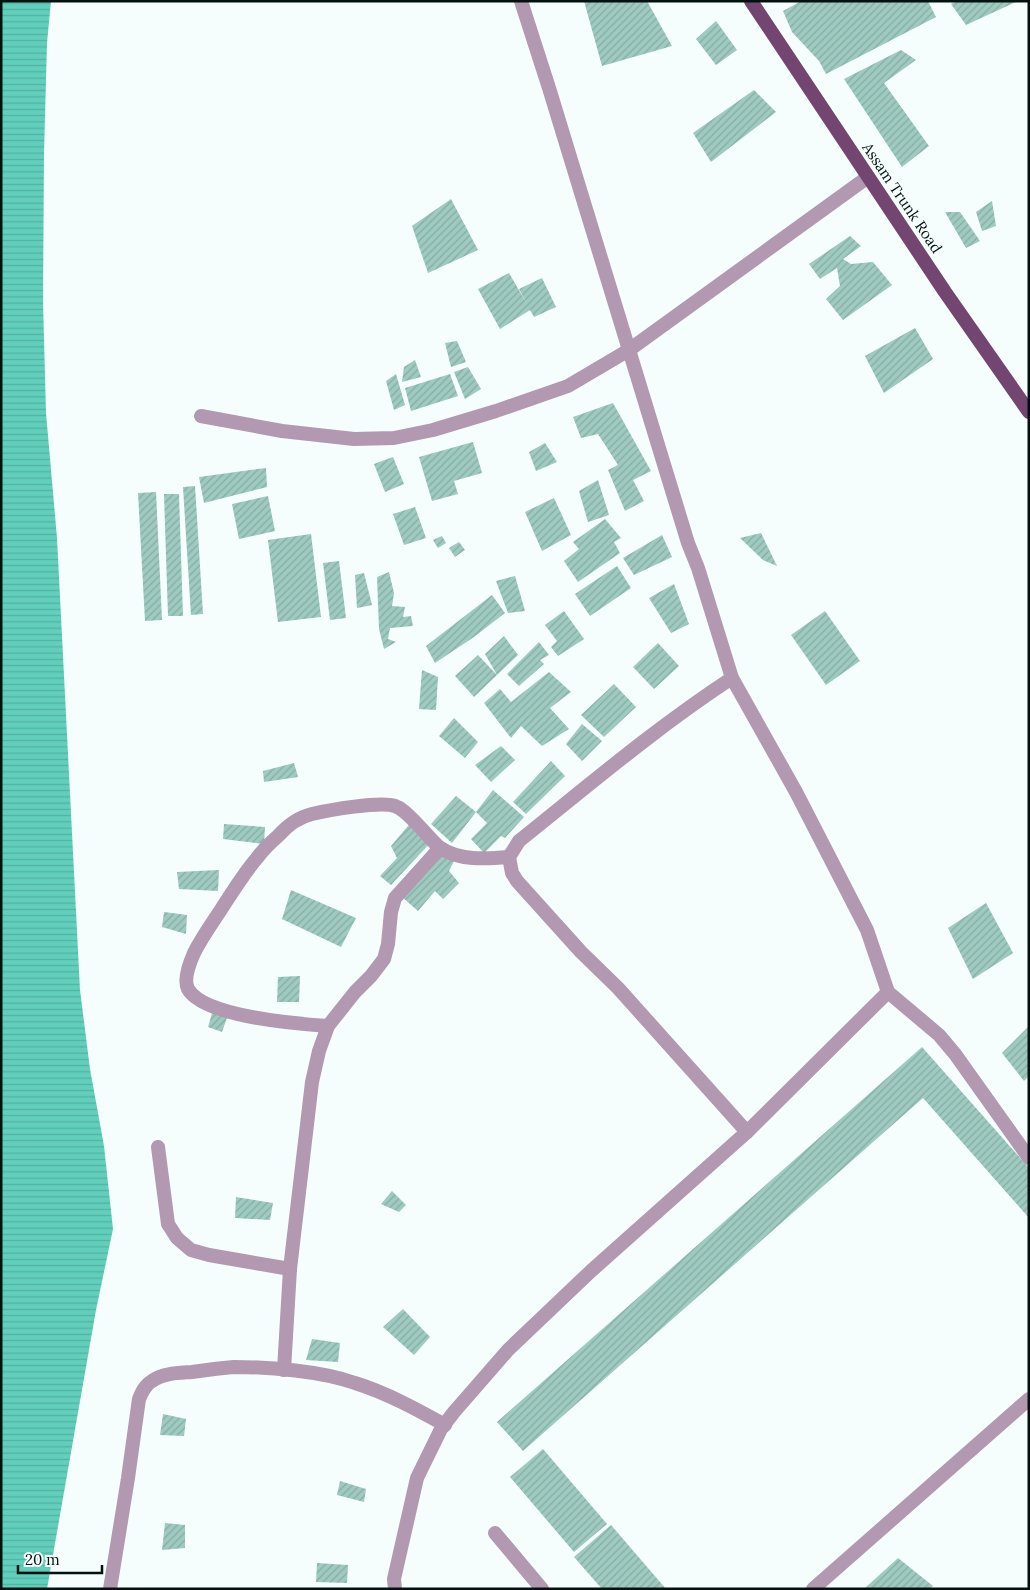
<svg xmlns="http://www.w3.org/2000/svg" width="1030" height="1590" font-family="Lora,serif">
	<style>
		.water { fill: url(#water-rules) }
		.building { fill: url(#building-hatch) }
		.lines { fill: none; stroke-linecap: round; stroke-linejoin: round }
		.service { stroke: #b298b1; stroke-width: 14 }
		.minor { stroke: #b298b1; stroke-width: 14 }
		.tertiary { stroke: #b298b1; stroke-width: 14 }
		.primary { stroke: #734672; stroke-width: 14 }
		.labels { text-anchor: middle; stroke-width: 4.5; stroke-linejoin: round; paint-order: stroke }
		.street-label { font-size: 15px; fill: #03120f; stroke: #f5fefc }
	</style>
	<defs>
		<pattern id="water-rules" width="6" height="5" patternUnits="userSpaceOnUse" patternTransform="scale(1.25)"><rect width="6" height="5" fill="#61cfbb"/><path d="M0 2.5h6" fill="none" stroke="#53b1a0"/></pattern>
		<pattern id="building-hatch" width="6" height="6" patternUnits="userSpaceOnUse" patternTransform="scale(1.25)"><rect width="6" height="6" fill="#9ecac0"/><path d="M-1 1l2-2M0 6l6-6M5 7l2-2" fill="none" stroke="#86aca4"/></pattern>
	</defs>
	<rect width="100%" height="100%" fill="#f5fefc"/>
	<polygon class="water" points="1,1 51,1 47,43 44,154 43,301 46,413 57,538 80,990 90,1069 104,1146 113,1229 96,1310 47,1589 1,1589"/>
	<g class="building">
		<polygon points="584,1 647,1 672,46 602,66"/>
		<polygon points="801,1 928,1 936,17 826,74 819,61 792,32 783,11"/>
		<polygon points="956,1 1018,1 966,25 951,4"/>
		<polygon points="716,21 737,50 716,65 696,39"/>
		<polygon points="901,50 916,60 884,83 929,146 902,167 844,79"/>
		<polygon points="754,90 776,112 711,162 693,133"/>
		<polygon points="451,199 478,250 428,273 412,226"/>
		<polygon points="992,201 996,226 982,231 976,212"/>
		<polygon points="945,212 960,212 980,241 966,248"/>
		<polygon points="850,236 861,246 843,259 851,264 873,262 892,285 843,320 826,299 840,286 837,268 820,279 809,264"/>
		<polygon points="509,273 527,304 519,289 542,278 556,307 534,317 530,310 500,329 478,289"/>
		<polygon points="915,328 933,359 884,393 865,356"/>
		<polygon points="457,341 466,362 451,367 445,343"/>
		<polygon points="415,360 421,377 402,382 404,367"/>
		<polygon points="468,367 481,389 465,399 454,372"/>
		<polygon points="396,374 405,405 394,410 386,381"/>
		<polygon points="450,374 458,396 411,411 405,388"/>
		<polygon points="613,403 651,471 633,480 644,501 625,511 608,470 618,465 598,434 581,438 573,417"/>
		<polygon points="473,442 482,473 454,481 458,494 432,501 419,457"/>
		<polygon points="545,443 557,462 536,471 529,452"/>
		<polygon points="393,457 404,484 385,492 374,464"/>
		<polygon points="266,468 267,487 204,503 199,477"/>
		<polygon points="598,480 609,515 588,522 579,491"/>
		<polygon points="195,486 203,614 191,615 183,487"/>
		<polygon points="156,492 162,620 145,621 138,493"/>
		<polygon points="164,494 179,494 183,616 168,616"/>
		<polygon points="268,496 275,531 239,539 232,504"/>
		<polygon points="554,498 571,535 542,551 525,512"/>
		<polygon points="415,507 426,538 404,545 393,514"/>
		<polygon points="605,519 621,538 614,542 620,553 578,582 564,561 579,549 573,542"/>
		<polygon points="761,533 777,566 763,560 740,538"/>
		<polygon points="311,534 321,617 278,622 268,540"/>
		<polygon points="662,535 672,557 634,575 623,558"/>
		<polygon points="442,536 446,543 438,548 433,540"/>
		<polygon points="459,542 465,550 455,557 449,548"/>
		<polygon points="339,561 346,618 330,620 323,563"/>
		<polygon points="617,566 631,588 590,616 575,594"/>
		<polygon points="389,572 394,593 392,606 405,607 403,617 411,616 413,626 390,628 388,639 396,642 384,649 379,629 377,577"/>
		<polygon points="364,573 372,605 357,608 355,575"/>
		<polygon points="515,576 525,611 508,613 496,581"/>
		<polygon points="674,584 689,624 671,633 649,598"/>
		<polygon points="492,595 505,613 474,637 435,663 426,646"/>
		<polygon points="564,611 584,639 558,656 551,647 557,641 545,625"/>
		<polygon points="825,611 860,661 826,685 791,635"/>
		<polygon points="504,636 518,655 497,675 485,654"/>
		<polygon points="539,642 549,655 540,660 544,664 519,686 507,674"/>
		<polygon points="658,643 679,666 654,689 633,667"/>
		<polygon points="478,655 497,675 474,697 455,676"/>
		<polygon points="422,670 438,677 436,710 419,709"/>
		<polygon points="549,672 571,692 550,708 569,729 542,746 521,726 511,738 484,703 500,689 511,702"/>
		<polygon points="614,684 636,707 604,737 581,715"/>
		<polygon points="454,718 478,742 465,758 439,736"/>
		<polygon points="582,724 602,741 582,761 566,744"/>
		<polygon points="501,746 515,760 491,782 475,765"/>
		<polygon points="551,761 565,776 526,814 513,802"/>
		<polygon points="294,763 298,777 264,782 263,771"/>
		<polygon points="493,790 524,817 505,838 501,836 484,853 471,839 487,823 476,812"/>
		<polygon points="456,796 476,812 452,843 431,824"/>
		<polygon points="413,820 431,842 391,885 380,876 397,858 391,846"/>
		<polygon points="224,824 265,827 264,844 223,839"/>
		<polygon points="443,850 454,861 449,871 459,883 443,899 435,891 418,911 402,897"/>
		<polygon points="219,870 218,891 179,889 177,872"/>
		<polygon points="291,890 356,918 341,947 282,919"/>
		<polygon points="986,903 1013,953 973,979 948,928"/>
		<polygon points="164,912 187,915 186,934 162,927"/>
		<polygon points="300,976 299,1002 277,1002 278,977"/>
		<polygon points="213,1010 228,1015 222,1032 208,1027"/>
		<polygon points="1029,1026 1029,1076 1024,1081 1002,1053"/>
		<polygon points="922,1047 1029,1168 1029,1218 923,1098 523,1451 497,1422"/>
		<polygon points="392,1191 406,1205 399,1212 381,1204"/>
		<polygon points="236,1197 273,1203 270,1220 235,1218"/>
		<polygon points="403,1309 430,1337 414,1355 383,1327"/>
		<polygon points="312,1339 340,1343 338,1362 306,1360"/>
		<polygon points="163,1414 186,1419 184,1436 160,1435"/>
		<polygon points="543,1449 607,1524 574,1552 510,1477"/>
		<polygon points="340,1481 366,1489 364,1502 337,1495"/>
		<polygon points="165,1523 185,1525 185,1548 162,1550"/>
		<polygon points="611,1525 666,1589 602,1589 574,1557"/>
		<polygon points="898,1558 933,1586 930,1589 864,1589"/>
		<polygon points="317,1563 348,1565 347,1583 316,1582"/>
	</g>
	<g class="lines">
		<g class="service">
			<polyline points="201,416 282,431 354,439 394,438 433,430 496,411 568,386 629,350"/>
			<polyline points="495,1533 542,1589"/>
			<polyline points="813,1589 1029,1399"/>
		</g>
		<g class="minor">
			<polyline points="629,350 868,177"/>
			<path d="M732,678C657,727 589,785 519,841L509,857L512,873L517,881L581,952L618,988L747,1132"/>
			<path d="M328,1026C298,1024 204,1017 188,989C183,979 190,962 194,953C202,937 213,922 222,908C233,891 244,873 257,858C263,850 270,843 278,836C287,826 299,817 312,814C329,810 380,801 395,806C404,809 411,818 418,825C425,832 432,841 439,847C458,861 487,859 509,857"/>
			<polyline points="158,1147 168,1224 177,1238 191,1250 209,1255 290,1269"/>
			<polyline points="284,1370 290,1269 312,1082 319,1051 328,1026 355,992 371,976 384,959 388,944 391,912 395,898 440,848"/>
			<path d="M110,1589L128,1478L139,1399C142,1392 145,1385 152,1381C163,1373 179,1373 192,1372C206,1370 220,1368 234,1367C270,1367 321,1371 355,1383C387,1393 416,1409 445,1425"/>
			<polyline points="395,1589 394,1579 417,1478 441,1429 454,1412 508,1350 591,1271 747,1132 888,992"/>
		</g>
		<polyline class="tertiary" points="521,1 549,88 688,543 698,568 732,678 796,792 867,930 888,992 939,1035 955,1054 1029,1158"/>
		<polyline class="primary" points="751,1 945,292 1029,412"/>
	</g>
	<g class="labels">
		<g class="street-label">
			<text transform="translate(902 198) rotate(56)" y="5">Assam Trunk Road</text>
		</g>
	</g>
	<rect width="1030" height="1590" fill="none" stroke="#03120f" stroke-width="5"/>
	<path d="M18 1565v8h84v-8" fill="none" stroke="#03120f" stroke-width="2.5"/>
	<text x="25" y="1565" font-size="15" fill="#03120f" stroke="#f5fefc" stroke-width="4" paint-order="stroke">20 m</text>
</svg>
